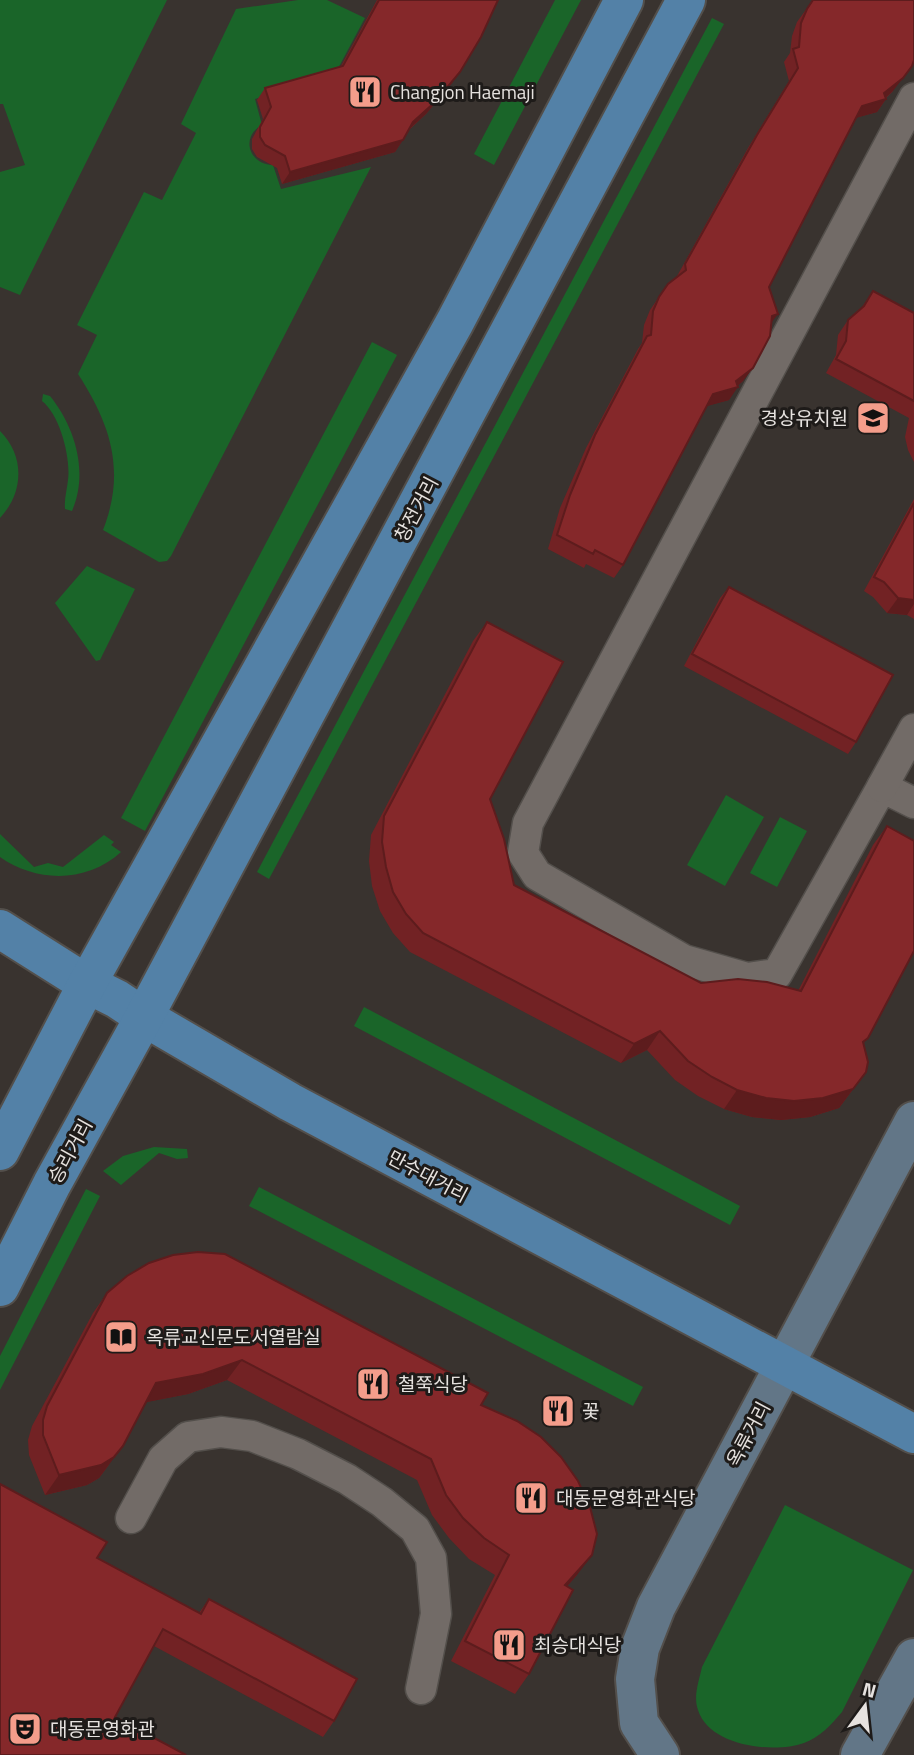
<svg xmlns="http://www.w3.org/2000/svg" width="914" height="1755" font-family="'Titillium Web','Noto Sans KR',sans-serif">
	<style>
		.green { fill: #1a6529 }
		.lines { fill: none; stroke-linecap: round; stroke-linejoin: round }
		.street-casing { stroke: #534f4b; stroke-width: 33 }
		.secondary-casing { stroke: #534f4b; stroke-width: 42 }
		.primary-casing { stroke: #534f4b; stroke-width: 42 }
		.street { stroke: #726b67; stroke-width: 30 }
		.secondary { stroke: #627687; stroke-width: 38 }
		.primary { stroke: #5381a7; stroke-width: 38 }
		.wall { fill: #722224 }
		.shaded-wall { fill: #5d1c1d }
		.building { fill: #85282a; stroke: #5d1c1d; stroke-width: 2 }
		.labels { text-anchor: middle; stroke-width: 6; stroke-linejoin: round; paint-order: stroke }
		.poi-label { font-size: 19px; fill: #e6e2df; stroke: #1e1b19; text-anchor: start }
		.street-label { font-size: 19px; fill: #e6e2df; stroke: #1e1b19 }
	</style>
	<rect width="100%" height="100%" fill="#39332f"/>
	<g class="green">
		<polygon points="0,0 167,0 20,295 0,287 0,172 25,165 3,104 0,104"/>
		<path d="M298,0H327L365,18L334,76L255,99L262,125C240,137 249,164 273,165L281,189L371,167L171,556L167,561L159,562L103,530C126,471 111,425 78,374L97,335L77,325L144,192L162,200L196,133L181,124L236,9Z"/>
		<polygon points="555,0 581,0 494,165 474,154"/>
		<polygon points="712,18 724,24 269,879 257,872"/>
		<polygon points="372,342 397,355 145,831 121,818"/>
		<path d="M43,394L50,396C75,427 89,472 72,511L65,509C64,499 67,490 68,480C71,458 60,415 42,401Z"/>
		<path d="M0,431C25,456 24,492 0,518Z"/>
		<polygon points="87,566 135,589 100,660 96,661 55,603"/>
		<polygon points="726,795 764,817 725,886 687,865"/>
		<polygon points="780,817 807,831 777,887 750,873"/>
		<path d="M0,834L34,867L48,863L63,867L104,835L114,842L111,845L121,852C87,883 37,883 0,857Z"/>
		<polygon points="364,1007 740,1206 730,1225 354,1026"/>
		<polygon points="154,1147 187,1149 188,1158 177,1159 159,1153 121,1185 103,1171 123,1156"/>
		<polygon points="259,1187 643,1387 633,1406 249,1206"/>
		<polygon points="86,1189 100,1196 0,1390 0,1356"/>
		<path d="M785,1505L913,1570L842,1712C831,1725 820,1737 804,1743C773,1754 709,1746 698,1710C693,1696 699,1681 702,1667Z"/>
	</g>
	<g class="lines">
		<defs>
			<g id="street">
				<polyline points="914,98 528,823 523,853 537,875 684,960 747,978 777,974 882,787 914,803"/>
				<polyline points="882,787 914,729"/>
				<polyline points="131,1518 163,1459 188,1437 221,1432 252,1436 298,1454 347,1479 382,1502 415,1529 431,1558 436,1614 421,1689"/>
			</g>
			<g id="secondary">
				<polyline points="660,1755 639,1723 635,1679 640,1648 656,1607 914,1121"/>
				<polyline points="860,1755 914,1658"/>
			</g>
			<g id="primary">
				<polyline points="0,929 87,984 117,999 144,1017 290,1102 914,1434"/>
				<polyline points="0,1151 87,984 455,322 624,0"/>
				<polyline points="0,1287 52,1184 144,1017 686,0"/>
			</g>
		</defs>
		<use href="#street" class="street-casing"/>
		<use href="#secondary" class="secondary-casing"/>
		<use href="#primary" class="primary-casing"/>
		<use href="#street" class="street"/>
		<use href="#secondary" class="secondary"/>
		<use href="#primary" class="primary"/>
	</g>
	<g class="wall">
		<polygon points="377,0 498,0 452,83 426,114 409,130 395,152 282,184 277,168 257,157 252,149 252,139 263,119 257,100 265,88 341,66"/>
		<polygon points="813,0 893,91 886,98 886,99 877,112 855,118 769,287 771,323 743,381 737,386 729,400 706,406 623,565 614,578 586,564 584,568 548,549 560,508 586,448 638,349 642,343 644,325 650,310 668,284 676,278 748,148 789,81 784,62 790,53 792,36 797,22"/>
		<polygon points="873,291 914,313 914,462 908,450 905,437 909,418 826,373 836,355 838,335 848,320 860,310"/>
		<polygon points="914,499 914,619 907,615 887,613 873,597 864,591"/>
		<polygon points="729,587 856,742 848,754 684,666 720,598"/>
		<polygon points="487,622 490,799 514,885 701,983 798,991 873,845 887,826 864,1045 866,1072 839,1108 810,1117 781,1120 752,1117 724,1109 698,1096 675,1080 647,1050 621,1063 410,952 393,933 380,911 372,886 369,861 371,835 473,641"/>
		<polygon points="107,1293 481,1405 577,1575 567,1586 529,1674 515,1694 451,1661 495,1575 469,1559 449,1538 432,1515 417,1480 227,1380 188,1394 146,1402 108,1466 99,1478 87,1485 45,1495 29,1455 28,1440 32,1426 93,1313"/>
		<polygon points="97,1558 199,1613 209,1599 334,1721 323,1737 154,1646 115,1717 0,1755"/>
	</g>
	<g class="shaded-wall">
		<polygon points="912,66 893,91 883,100 886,99 877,112 852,119 862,106 884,93"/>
		<polygon points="460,72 452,83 426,114 405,133 413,122"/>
		<polygon points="403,140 395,152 282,184 290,172"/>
		<polygon points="778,314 768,327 772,316"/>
		<polygon points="753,368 743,381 735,388 738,387 729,400 704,407 713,394 736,381"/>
		<polygon points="898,598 914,600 914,604 907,615 887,613"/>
		<polygon points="660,1031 647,1050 621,1063 634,1044"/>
		<polygon points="866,1072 839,1108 810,1117 781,1120 752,1117 724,1109 737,1090"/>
		<polygon points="242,1360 227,1380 188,1394 142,1403 156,1383"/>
		<polygon points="123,1446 99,1478 87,1485 45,1495 59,1475"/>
		<polygon points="592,1555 577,1575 551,1605 565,1585"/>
	</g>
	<g class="building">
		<polygon points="379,0 498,0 481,37 460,72 435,102 413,122 403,140 290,172 285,156 265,145 260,137 260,127 271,107 265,88 343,66"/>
		<polygon points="813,0 914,0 914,60 912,66 903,78 884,93 886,99 862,106 769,287 778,314 772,316 770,336 753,368 736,381 738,387 713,394 623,565 595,550 593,554 557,535 570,495 595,435 647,336 651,335 653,311 659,297 668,284 686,270 685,264 757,135 798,68 793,49 799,47 801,23 807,9"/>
		<polygon points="873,291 914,313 914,401 836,359 846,341 848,320 864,306"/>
		<polygon points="914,503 914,600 898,598 884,582 874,577"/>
		<polygon points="729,587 893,675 856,742 692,654"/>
		<polygon points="487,622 563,662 490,799 504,839 514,885 701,983 738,979 767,982 801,991 887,826 914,841 914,951 868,1038 863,1042 868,1062 866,1072 853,1089 823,1098 794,1101 766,1098 737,1090 712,1077 688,1061 660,1031 634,1044 423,933 406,914 393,892 386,867 382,842 384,816"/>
		<polygon points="198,1252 225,1254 488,1393 481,1405 517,1421 541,1437 561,1457 578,1481 590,1507 597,1534 592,1555 565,1585 573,1590 529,1674 465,1641 509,1555 484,1538 463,1518 446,1495 431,1459 242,1360 203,1374 156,1383 123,1446 114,1457 101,1465 59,1475 43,1435 43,1420 47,1406 107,1293 127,1276 149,1263 173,1255"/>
		<polygon points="0,1484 107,1542 97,1558 201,1614 209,1599 357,1679 334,1721 163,1629 115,1717 186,1755 0,1755"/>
	</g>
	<defs>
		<symbol id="restaurant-square" viewBox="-11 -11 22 22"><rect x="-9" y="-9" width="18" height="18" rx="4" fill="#f49d8b" stroke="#1e1b19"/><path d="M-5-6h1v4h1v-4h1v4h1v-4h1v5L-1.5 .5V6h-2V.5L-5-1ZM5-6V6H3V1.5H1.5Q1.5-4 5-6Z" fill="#111"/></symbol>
		<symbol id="school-square" viewBox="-11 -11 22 22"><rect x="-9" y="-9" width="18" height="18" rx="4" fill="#f49d8b" stroke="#1e1b19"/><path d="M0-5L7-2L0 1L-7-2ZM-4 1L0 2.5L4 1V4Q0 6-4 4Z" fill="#111"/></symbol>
		<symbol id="library-square" viewBox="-11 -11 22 22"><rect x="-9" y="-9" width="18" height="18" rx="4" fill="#f49d8b" stroke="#1e1b19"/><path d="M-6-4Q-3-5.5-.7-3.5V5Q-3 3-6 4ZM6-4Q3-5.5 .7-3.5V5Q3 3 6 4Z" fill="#111"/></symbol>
		<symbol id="theatre-square" viewBox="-11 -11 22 22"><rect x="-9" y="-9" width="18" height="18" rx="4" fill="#f49d8b" stroke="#1e1b19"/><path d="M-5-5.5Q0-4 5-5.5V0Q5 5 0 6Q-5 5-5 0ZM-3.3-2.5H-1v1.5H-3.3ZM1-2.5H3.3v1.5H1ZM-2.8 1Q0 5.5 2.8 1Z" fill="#111"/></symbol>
	</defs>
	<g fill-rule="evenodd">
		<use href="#restaurant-square" x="346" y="73" width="38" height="38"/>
		<use href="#school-square" x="854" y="399" width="38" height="38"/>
		<use href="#library-square" x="102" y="1318" width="38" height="38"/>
		<use href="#restaurant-square" x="354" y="1365" width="38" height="38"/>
		<use href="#restaurant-square" x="539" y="1392" width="38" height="38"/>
		<use href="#restaurant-square" x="512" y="1479" width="38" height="38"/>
		<use href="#restaurant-square" x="490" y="1626" width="38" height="38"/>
		<use href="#theatre-square" x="6" y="1710" width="38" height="38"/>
	</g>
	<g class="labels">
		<g class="poi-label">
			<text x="390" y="99">Changjon Haemaji</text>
			<text x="848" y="425" text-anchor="end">경상유치원</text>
			<text x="146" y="1344">옥류교신문도서열람실</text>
			<text x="398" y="1391">철쭉식당</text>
			<text x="582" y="1418">꽃</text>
			<text x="556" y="1505">대동문영화관식당</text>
			<text x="534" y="1652">최승대식당</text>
			<text x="50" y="1736">대동문영화관</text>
		</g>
		<g class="street-label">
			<text transform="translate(416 509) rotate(-62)" y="7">창전거리</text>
			<text transform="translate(70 1151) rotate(-61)" y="7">승리거리</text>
			<text transform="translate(428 1176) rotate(28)" y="7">만수대거리</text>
			<text transform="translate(748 1434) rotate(-62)" y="7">옥류거리</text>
		</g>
	</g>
	<g transform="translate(865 1706) rotate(15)" stroke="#1e1b19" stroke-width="5" paint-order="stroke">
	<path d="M0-5L12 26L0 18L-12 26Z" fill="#e6e2df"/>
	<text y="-10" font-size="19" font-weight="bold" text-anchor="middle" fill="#e6e2df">N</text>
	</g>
</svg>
